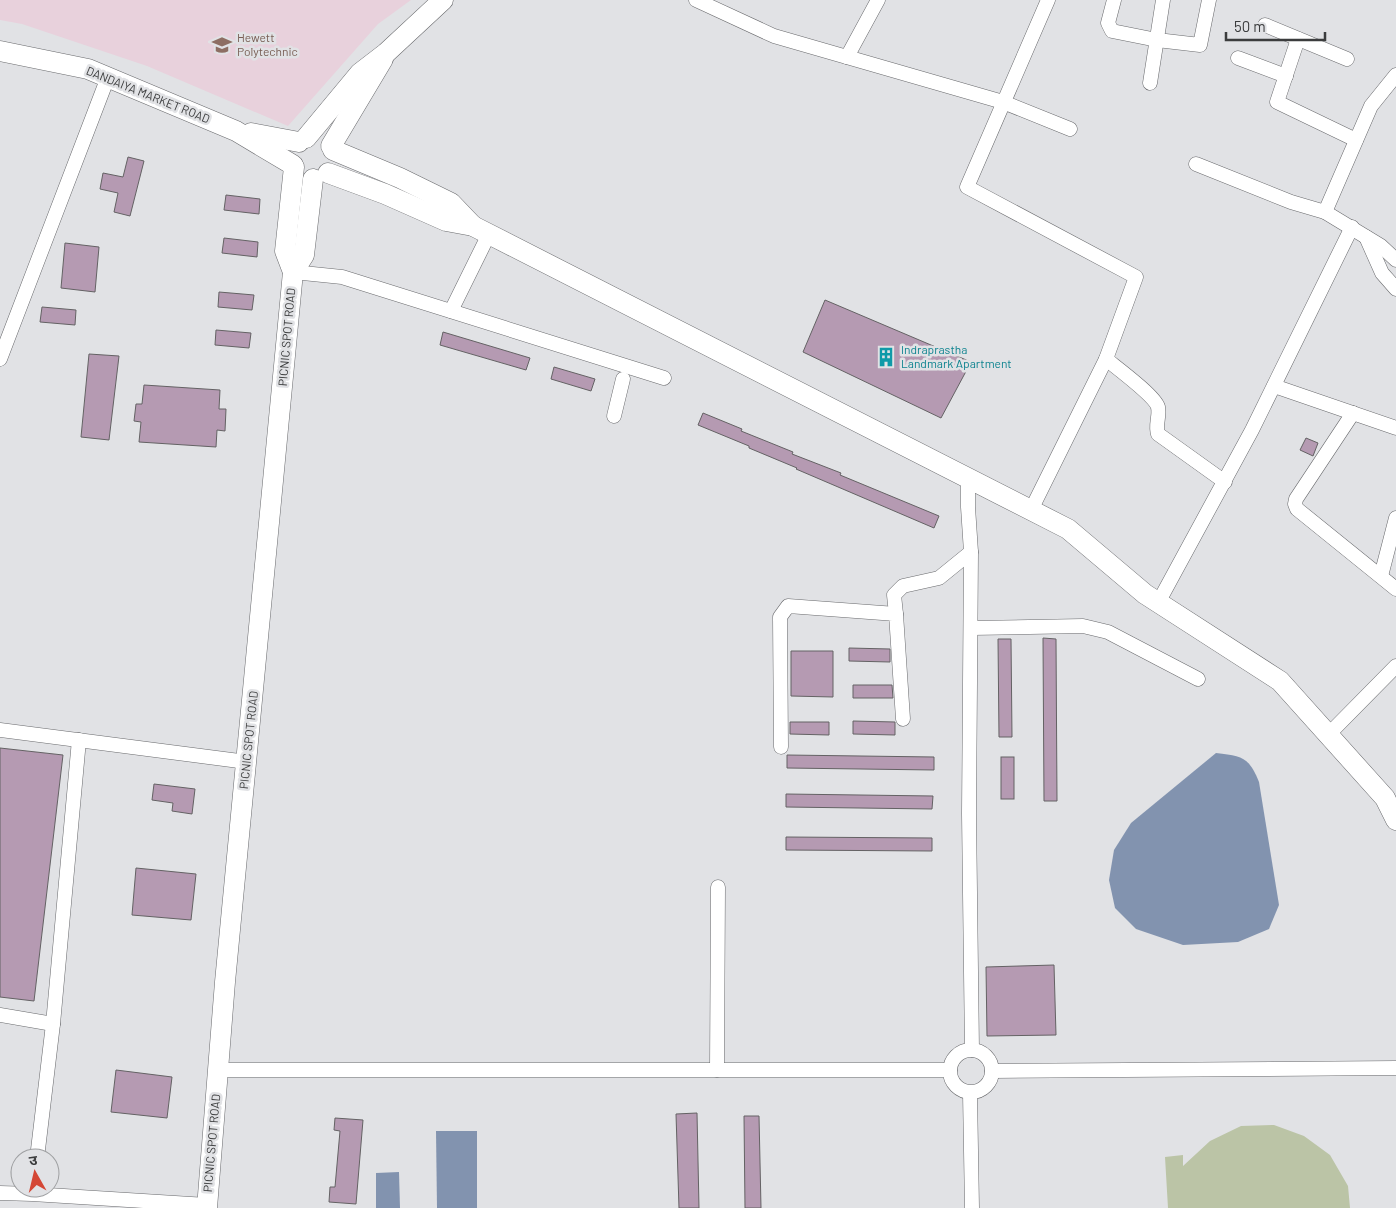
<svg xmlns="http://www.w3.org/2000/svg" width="1396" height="1208" font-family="Barlow,'Noto Sans Devanagari',sans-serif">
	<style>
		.education { fill: #e8d1dc }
		.green { fill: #bbc4a6 }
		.water { fill: #8293af }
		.building { fill: #b59ab2; stroke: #646264 }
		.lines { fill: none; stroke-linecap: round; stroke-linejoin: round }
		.street-casing { stroke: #696a6d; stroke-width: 15 }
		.secondary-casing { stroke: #696a6d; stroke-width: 21 }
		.street { stroke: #fff; stroke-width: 14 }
		.secondary { stroke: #fff; stroke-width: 20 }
		.labels { text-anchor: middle; stroke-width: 5; stroke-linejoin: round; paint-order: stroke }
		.education-label { font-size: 12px; fill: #785e54; stroke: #e1e2e5; text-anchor: start }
		.street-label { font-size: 12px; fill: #3b3c3d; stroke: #e1e2e5 }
		.culture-label { font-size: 12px; fill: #0d838f; stroke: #e1e2e5; text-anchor: start }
	</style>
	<rect width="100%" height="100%" fill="#e1e2e5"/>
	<polygon class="education" points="0,0 411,0 378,24 288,126 147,66 22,24 0,20"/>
	<polygon class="green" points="1274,1125 1304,1136 1330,1155 1348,1186 1350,1208 1168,1208 1165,1157 1183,1155 1183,1166 1210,1141 1241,1126"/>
	<g class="water">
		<path d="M1216,753C1242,756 1249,757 1259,782L1279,905L1269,929L1238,942L1183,945L1136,929L1115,908L1109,880L1114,850L1131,823Z"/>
		<polygon points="436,1131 477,1131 477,1208 437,1208"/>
		<polygon points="399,1172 400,1208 376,1208 376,1173"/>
	</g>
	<g class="building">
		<polygon points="128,157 144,161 130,216 114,212 118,193 100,189 103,173 123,177"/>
		<polygon points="226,195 260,199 259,214 224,210"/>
		<polygon points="224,238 258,242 257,257 222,253"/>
		<polygon points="65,243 99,247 95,292 61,288"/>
		<polygon points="219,292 254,295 252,310 218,307"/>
		<polygon points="825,300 971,362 941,418 803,352"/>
		<polygon points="42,307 76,310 75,325 40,322"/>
		<polygon points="216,330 251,333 249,348 215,345"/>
		<polygon points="443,332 530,358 526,370 440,345"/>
		<polygon points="89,354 119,356 109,440 81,437"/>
		<polygon points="554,367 595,379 591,391 551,379"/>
		<polygon points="144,385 220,390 219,409 226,409 225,431 217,430 216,447 139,442 141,422 134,421 136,404 142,404"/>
		<polygon points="703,413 742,429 741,431 793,452 792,454 841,473 840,475 939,516 934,528 796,469 797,468 749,448 749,446 698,425"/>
		<polygon points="1306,438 1318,443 1313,456 1300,450"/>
		<polygon points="1043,638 1056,639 1057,801 1044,801"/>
		<polygon points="998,639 1011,639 1012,737 999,737"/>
		<polygon points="849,648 890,649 890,662 849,661"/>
		<polygon points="791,651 833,651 833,697 791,696"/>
		<polygon points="853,685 892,685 893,698 853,698"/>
		<polygon points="853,721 895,722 895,735 853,734"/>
		<polygon points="790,722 829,722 829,735 790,734"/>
		<polygon points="0,748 63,755 34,1001 0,997"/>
		<polygon points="787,755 934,757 934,770 787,768"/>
		<rect x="1001" y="757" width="13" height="42"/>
		<polygon points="154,784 195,789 192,814 172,811 173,803 152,800"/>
		<polygon points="786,794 933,796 932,809 786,807"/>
		<polygon points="786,837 932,838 932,851 786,850"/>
		<polygon points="136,868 196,874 191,920 132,915"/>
		<polygon points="1054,965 1056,1035 987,1036 986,967"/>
		<polygon points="116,1070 172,1077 167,1118 111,1112"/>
		<polygon points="697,1113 699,1208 679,1208 676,1114"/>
		<polygon points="744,1116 759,1116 761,1208 745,1208"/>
		<polygon points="335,1118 363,1120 356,1204 329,1202 330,1187 335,1187 340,1131 334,1130"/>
	</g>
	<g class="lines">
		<defs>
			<g id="street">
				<polyline points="696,0 774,36 1003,102 1070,129"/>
				<polyline points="1114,0 1108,23 1112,31 1157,40 1200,45 1209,0"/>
				<polyline points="1265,25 1347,59"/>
				<polyline points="1298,39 1277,102 1356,140"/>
				<polyline points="847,57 878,0"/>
				<polyline points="1238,58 1286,76"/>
				<polyline points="1150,83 1163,0"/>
				<polyline points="1196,164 1291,202 1325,212 1381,246 1396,260"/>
				<polyline points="1325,212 1371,106 1396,75"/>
				<polyline points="1366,237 1382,273 1396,289"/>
				<polyline points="293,272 342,277 664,378"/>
				<polyline points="451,311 489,234"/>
				<polyline points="0,359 108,77"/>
				<path d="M1106,359C1117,368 1155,396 1158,407C1160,416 1155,425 1158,434L1225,482"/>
				<polyline points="1274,386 1396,428"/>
				<polyline points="1353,413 1296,499 1295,504 1297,509 1396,589"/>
				<polyline points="614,416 623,379"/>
				<polyline points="968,479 968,507 971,552 969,814 972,1050"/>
				<polyline points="1031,510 1106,359 1136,277 967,187 1048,0"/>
				<polyline points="1381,576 1396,518"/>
				<polyline points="1158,603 1252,430 1352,227"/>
				<polyline points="896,614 894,595 903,586 939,578 971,552"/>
				<polyline points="971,628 1083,626 1108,632 1198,679"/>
				<polyline points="0,730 247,762"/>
				<polyline points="1328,735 1396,666"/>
				<polyline points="781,747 780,617 788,606 896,614 903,719"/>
				<polyline points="0,1015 53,1024"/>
				<circle cx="971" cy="1071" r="21"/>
				<polyline points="218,1070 950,1070"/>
				<polyline points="717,1070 718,887"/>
				<polyline points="992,1071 1396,1068"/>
				<polyline points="970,1093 972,1208"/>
				<polyline points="37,1158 53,1024 79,740"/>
				<polyline points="0,1193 32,1194 207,1205"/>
			</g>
			<g id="secondary">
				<polyline points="0,51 88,69 236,131 293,165"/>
				<polyline points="251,133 299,142"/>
				<polyline points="306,138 360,73 386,53 443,0"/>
				<polyline points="331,146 383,59"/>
				<polyline points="333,150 400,178 451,203 473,226"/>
				<polyline points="328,173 385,194 446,221 473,226 1068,529 1145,594 1280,681 1385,798 1396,820"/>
				<polyline points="293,272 304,255 313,179"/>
				<polyline points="207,1208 225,982 293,272 285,251 294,167"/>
			</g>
		</defs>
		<use href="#street" class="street-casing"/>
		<use href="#secondary" class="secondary-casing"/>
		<use href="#street" class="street"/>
		<use href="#secondary" class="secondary"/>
	</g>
	<defs>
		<symbol id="university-bare" viewBox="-9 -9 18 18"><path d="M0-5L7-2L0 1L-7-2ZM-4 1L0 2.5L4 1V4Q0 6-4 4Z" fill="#8d6e63" stroke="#e1e2e5" stroke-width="2.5" paint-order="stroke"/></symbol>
		<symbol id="building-bare" viewBox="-9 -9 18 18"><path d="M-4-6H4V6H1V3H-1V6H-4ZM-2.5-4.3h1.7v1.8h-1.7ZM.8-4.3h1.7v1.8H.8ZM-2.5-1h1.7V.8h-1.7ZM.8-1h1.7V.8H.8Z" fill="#0f9aa8" stroke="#e1e2e5" stroke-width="2.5" paint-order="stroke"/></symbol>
	</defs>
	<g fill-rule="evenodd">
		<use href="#university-bare" x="208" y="31" width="28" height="28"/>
		<use href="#building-bare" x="872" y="343" width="28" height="28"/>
	</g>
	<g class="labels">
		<g class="education-label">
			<text x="237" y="42">Hewett<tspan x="237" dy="14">Polytechnic</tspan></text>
		</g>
		<g class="street-label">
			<text transform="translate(148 95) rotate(22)" y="4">DANDAIYA MARKET ROAD</text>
			<text transform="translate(287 337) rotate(-85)" y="4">PICNIC SPOT ROAD</text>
			<text transform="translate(249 740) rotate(-84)" y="4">PICNIC SPOT ROAD</text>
			<text transform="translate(212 1143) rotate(-85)" y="4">PICNIC SPOT ROAD</text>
		</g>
		<g class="culture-label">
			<text x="901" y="354">Indraprastha<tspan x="901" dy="14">Landmark Apartment</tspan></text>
		</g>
	</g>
	<g transform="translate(35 1173) rotate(352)"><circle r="24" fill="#e1e2e5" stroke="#9fa0a2"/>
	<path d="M0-4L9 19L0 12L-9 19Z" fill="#d44735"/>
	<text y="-8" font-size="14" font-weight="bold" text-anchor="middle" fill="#3b3c3d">उ</text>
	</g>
	<path d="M1226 32v8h99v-8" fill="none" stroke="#3b3c3d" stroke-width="2.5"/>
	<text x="1234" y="32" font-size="15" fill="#3b3c3d" stroke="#e1e2e5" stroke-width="4" paint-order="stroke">50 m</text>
</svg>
